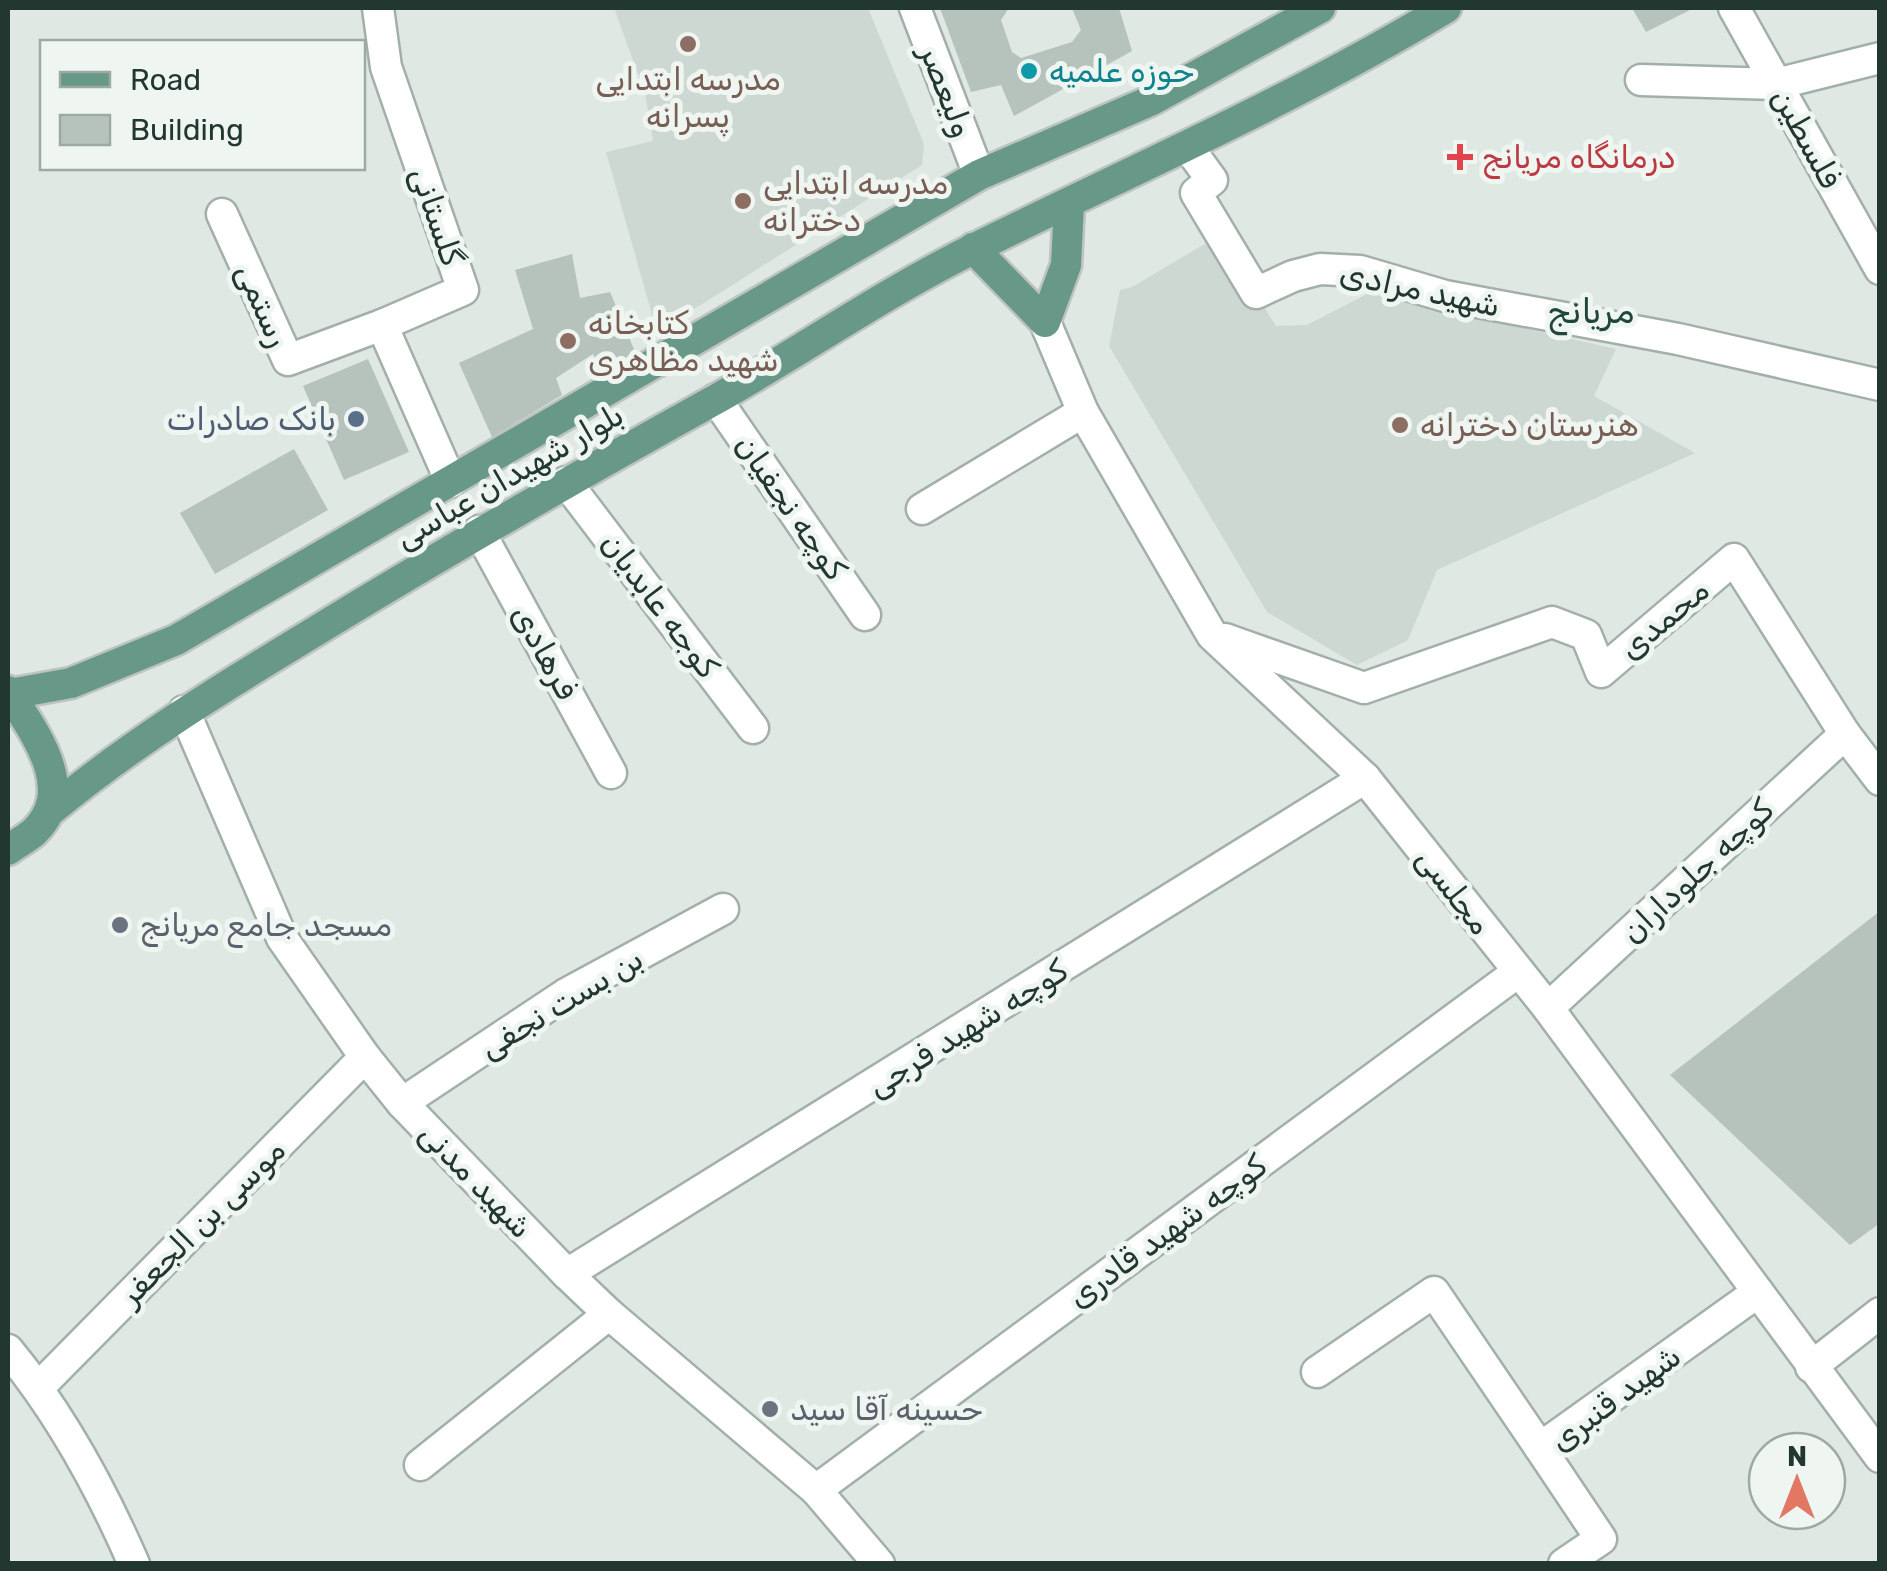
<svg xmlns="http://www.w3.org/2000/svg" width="1887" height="1571" font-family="Rubik,'Noto Naskh Arabic',sans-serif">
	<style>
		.built { fill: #ced8d2 }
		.building { fill: #b5c3bc }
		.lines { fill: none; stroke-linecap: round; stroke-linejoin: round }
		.minor-casing { stroke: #a3afa9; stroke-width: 35 }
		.major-casing { stroke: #bdc3c1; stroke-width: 35 }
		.minor { stroke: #fff; stroke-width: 30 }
		.major { stroke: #689988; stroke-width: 30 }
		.education-dot { fill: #8d6e63; stroke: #eff6f2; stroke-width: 4 }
		.culture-dot { fill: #0f9aa8; stroke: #eff6f2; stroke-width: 4 }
		.health-dot { fill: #e0444e; stroke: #eff6f2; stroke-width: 4 }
		.service-dot { fill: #5c6f8a; stroke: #eff6f2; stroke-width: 4 }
		.worship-dot { fill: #6b7280; stroke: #eff6f2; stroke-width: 4 }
		.labels { text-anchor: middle; stroke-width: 10; stroke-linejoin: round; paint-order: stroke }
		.culture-label { font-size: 32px; fill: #0d838f; stroke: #eff6f2; text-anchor: start }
		.education-label { font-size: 32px; fill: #785e54; stroke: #eff6f2; text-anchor: start }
		.street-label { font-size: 32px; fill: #22372f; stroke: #eff6f2 }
		.health-label { font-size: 32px; fill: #be3a42; stroke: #eff6f2; text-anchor: start }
		.service-label { font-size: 32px; fill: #4e5e75; stroke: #eff6f2; text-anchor: end }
		.worship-label { font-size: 32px; fill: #5b616d; stroke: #eff6f2; text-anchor: start }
		.neighbourhood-label { font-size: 35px; fill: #21463a; stroke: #eff6f2 }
	</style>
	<rect width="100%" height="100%" fill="#dfe8e3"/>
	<g class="built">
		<polygon points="614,8 868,8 924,144 922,165 696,308 655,325 606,152 653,141 645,93"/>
		<polygon points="1220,235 1276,326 1307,325 1369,293 1616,349 1594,396 1695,453 1437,570 1408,640 1357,665 1267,612 1109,346 1120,290 1132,287"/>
	</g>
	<g class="building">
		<polygon points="940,8 1009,8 1001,20 1012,52 1021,58 1072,42 1081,30 1072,8 1119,8 1132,51 1014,116 1001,85 971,92"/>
		<polygon points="1632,8 1694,8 1646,32"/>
		<polygon points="572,254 580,298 610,292 636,354 600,367 593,354 556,378 562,395 492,437 459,363 533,329 515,270"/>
		<polygon points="368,359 409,452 344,480 303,386"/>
		<polygon points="294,449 328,510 215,574 180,513"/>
		<polygon points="1880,911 1880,1223 1850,1245 1670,1075"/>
	</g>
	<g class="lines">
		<defs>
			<g id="minor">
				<polyline points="378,8 386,67 463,290 382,325 451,482"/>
				<polyline points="915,8 979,175"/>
				<polyline points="1734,8 1880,269"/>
				<polyline points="1641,80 1776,84 1880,58"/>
				<polyline points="1188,147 1212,180 1196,193 1256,293 1293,276 1320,269 1360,271 1445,296 1678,339 1880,385"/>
				<polyline points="222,214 288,360 382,325"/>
				<polyline points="1045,322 1083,412 1212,635 1365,778 1548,1008 1880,1457"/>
				<polyline points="716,399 865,615"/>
				<polyline points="566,482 753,728"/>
				<polyline points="922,509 1083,412"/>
				<polyline points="479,531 611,773"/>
				<polyline points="1225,639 1364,688 1552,622 1586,635 1601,672 1734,559 1845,734 1880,780"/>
				<polyline points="184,711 282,938 365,1057 402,1103 567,1274 609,1314 816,1490 879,1564"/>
				<polyline points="1548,1008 1845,734"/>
				<polyline points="402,1103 566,994 723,909"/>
				<polyline points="567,1274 1365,778"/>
				<path d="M8,1350C60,1413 101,1488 134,1564"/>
				<polyline points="1811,1367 1880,1313"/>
				<polyline points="1317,1372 1434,1292 1540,1448"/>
				<polyline points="39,1387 365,1057"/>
				<polyline points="420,1465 609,1314"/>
				<polyline points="816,1490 1518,972"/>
				<polyline points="1564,1564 1601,1539 1540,1448 1758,1292"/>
			</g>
			<g id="major">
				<polyline points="973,248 1045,322 1066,265 1069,204"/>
				<path d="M8,691C33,731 79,789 34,832C26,839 16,844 8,850"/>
				<polyline points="10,694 71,683 176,640 979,175 1150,101 1320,8"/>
				<path d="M50,811C132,743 220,689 311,634C443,553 576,477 711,402C800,352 885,292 977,247C1134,169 1296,99 1446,8"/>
			</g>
		</defs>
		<use href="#minor" class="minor-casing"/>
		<use href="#major" class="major-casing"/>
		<use href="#minor" class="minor"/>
		<use href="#major" class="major"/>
	</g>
	<g class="education-dot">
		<circle cx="688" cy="44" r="10"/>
		<circle cx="743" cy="201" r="10"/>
		<circle cx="568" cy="341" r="10"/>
		<circle cx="1400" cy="425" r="10"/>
	</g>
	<circle class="culture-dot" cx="1029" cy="71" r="10"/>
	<path class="health-dot" d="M1455 142h10v10h10v10h-10v10h-10v-10h-10v-10h10z"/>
	<circle class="service-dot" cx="356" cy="419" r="10"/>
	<g class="worship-dot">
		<circle cx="120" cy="925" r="10"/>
		<circle cx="770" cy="1409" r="10"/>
	</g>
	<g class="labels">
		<g class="culture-label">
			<text x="1049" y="82">حوزه علمیه</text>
		</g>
		<g class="education-label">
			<text x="688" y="90" text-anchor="middle">مدرسه ابتدایی<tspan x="688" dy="37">پسرانه</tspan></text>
			<text x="763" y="194">مدرسه ابتدایی<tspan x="763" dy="37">دخترانه</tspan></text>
			<text x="588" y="334">کتابخانه<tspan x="588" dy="37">شهید مظاهری</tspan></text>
			<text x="1420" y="436">هنرستان دخترانه</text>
		</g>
		<g class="street-label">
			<text transform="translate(947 91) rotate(69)" y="11">ولیعصر</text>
			<text transform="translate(1807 138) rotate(61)" y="11">فلسطین</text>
			<text transform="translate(437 216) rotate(71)" y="11">گلستانی</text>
			<text transform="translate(1420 289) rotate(12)" y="11">شهید مرادی</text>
			<text transform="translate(263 305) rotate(66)" y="11">رستمی</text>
			<text transform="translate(509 476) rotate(-30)" y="11">بلوار شهیدان عباسی</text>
			<text transform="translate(791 507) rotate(55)" y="11">کوچه نجفیان</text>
			<text transform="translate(660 605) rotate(53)" y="11">کوجه عابدیان</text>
			<text transform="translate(1664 619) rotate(-40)" y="11">محمدی</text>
			<text transform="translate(545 652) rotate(61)" y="11">فرهادی</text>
			<text transform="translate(1697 871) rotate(-43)" y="11">کوچه جلوداران</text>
			<text transform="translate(1454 891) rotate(52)" y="11">مجلسی</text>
			<text transform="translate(561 1003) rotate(-31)" y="11">بن بست نجفی</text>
			<text transform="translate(967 1028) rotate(-32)" y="11">کوچه شهید فرجی</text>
			<text transform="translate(476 1180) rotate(46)" y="11">شهید مدنی</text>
			<text transform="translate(202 1222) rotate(-45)" y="11">موسی بن الجعفر</text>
			<text transform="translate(1167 1231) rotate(-36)" y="11">کوچه شهید قادری</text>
			<text transform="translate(1615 1398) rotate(-37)" y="11">شهید قنبری</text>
		</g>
		<g class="health-label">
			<text x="1482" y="168">درمانگاه مریانج</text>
		</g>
		<g class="service-label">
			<text x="336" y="430">بانک صادرات</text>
		</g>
		<g class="worship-label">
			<text x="140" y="936">مسجد جامع مریانج</text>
			<text x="790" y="1420">حسینه آقا سید</text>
		</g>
		<g class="neighbourhood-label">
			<text x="1591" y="323">مریانج</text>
		</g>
	</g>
	<rect width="1887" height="1571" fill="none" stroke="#22372f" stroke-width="20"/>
	<rect x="40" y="40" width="325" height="130" fill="#eff6f2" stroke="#9daaa4" stroke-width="2.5"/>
	<rect x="60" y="72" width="50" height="15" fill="#689988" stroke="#9daaa4" stroke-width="2.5"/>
	<text x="130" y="90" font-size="30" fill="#22372f">Road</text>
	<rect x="60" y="115" width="50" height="30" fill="#b5c3bc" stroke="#9daaa4" stroke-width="2.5"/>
	<text x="130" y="140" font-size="30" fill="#22372f">Building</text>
	<g transform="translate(1797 1481)"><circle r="48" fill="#eff6f2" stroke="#9daaa4" stroke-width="2.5"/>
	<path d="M0-8L18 38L0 25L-18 38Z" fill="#e27764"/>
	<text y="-15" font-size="28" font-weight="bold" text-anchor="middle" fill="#22372f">N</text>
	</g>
</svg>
